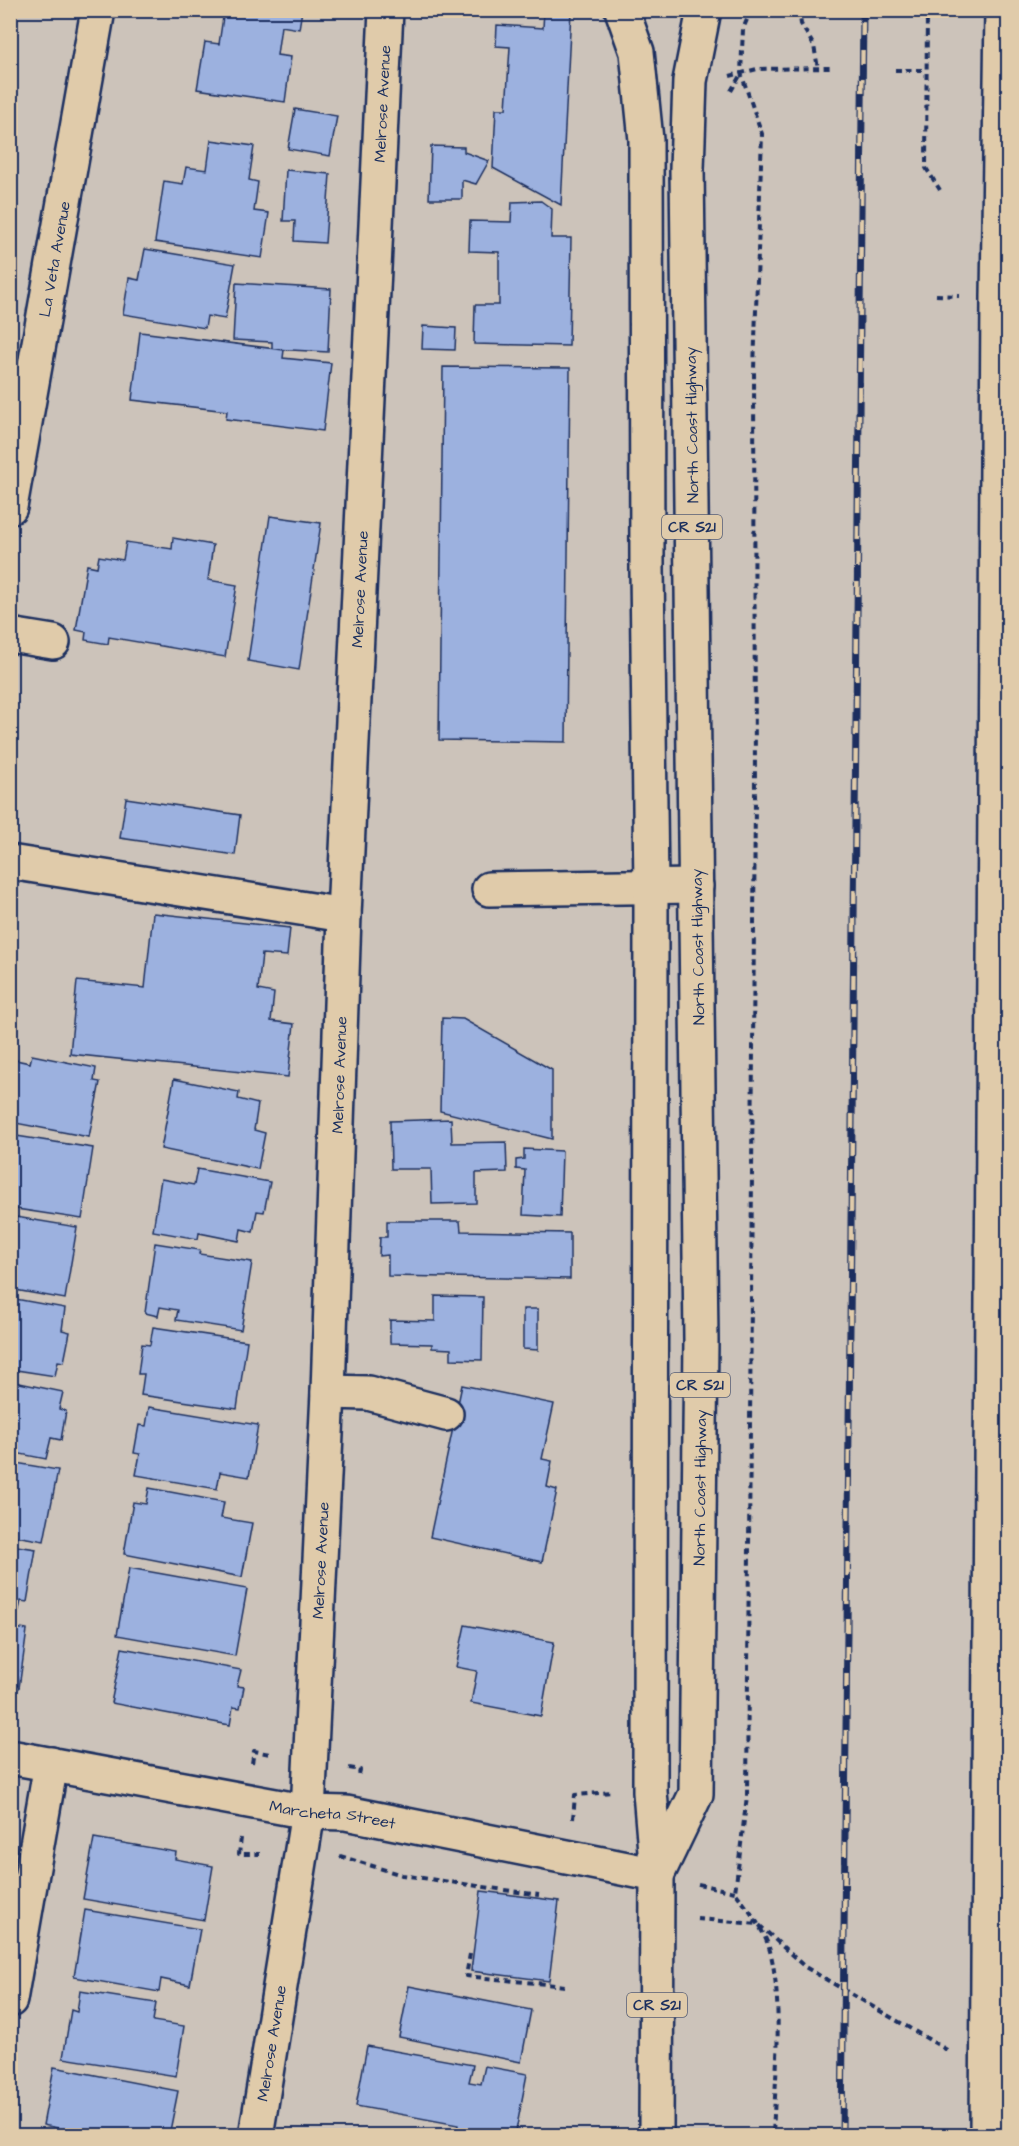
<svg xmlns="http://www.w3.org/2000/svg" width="1019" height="2146" font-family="'Architects Daughter',sans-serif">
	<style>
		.building { fill: #9cb1df; stroke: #1b2f5e; stroke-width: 1.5 }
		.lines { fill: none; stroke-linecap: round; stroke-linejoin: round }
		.minor-casing { stroke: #1b2f5e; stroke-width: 38 }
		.major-casing { stroke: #1b2f5e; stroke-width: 38 }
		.path { stroke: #1b2f5e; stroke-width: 4; stroke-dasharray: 6 4.5; stroke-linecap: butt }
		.minor { stroke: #e0cbaa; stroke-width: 33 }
		.major { stroke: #e0cbaa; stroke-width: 33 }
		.rail-casing { stroke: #1b2f5e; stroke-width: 7 }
		.rail { stroke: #e0cbaa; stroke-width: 4.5; stroke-dasharray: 14; stroke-linecap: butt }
		.labels { text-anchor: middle; stroke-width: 6; stroke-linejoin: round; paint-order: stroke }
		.shield { fill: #e0cbaa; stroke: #565e75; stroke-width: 1.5 }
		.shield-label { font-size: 15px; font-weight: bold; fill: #1b2f5e }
		.street-label { font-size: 16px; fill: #1b2f5e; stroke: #e0cbaa }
	</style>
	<rect width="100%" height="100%" fill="#ccc3ba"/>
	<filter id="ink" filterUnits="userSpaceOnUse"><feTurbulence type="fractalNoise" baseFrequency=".0167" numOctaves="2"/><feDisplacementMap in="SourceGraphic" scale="12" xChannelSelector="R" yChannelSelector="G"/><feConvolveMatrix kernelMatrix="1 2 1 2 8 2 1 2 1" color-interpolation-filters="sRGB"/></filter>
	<g filter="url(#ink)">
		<g class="building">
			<polygon points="213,10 302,10 299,29 281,26 277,55 291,57 285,102 197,89 205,42 219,44 223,17 213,16"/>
			<polygon points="544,10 571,11 561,205 493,168 496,109 506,109 510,47 496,46 497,25 543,28"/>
			<polygon points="295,109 337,116 330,156 288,149"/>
			<polygon points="211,140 254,146 249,180 258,182 254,211 269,213 262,258 155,242 164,181 183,184 186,167 207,170"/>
			<polygon points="431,146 464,147 464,152 489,161 476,184 462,180 462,199 429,199"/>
			<polygon points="286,170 330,174 325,243 294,241 295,221 283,221"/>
			<polygon points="541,201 552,209 551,238 571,238 569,346 474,344 475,305 499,305 499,252 469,251 470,221 511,222 512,202"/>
			<polygon points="145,249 235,264 225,319 207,316 205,328 123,314 129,278 139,280"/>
			<polygon points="236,283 331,289 328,352 272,349 272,342 233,340"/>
			<polygon points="423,326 456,328 455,350 422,349"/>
			<polygon points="140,332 284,350 283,358 331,363 323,431 226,419 227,411 132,400"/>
			<polygon points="443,367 570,368 566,742 439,740"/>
			<polygon points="270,516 321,523 299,670 248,661"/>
			<polygon points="173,538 213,545 208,580 237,585 225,657 109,637 108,644 85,640 86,632 76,630 87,565 97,567 99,556 123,560 126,542 172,549"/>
			<polygon points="126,798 240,815 235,855 120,838"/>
			<polygon points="153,913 290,928 287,956 262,954 258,990 274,993 271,1021 294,1024 288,1077 70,1054 77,981 145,988"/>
			<polygon points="442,1018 463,1019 552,1070 552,1139 440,1111"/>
			<polygon points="32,1055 96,1068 94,1081 100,1082 89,1137 10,1122 11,1059 30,1063"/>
			<polygon points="174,1079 239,1092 238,1099 258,1104 254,1130 265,1133 258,1169 161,1149"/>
			<polygon points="451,1119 452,1143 506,1142 507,1172 476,1173 476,1203 432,1204 431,1169 391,1169 390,1121"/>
			<polygon points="10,1135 93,1148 82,1219 10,1208"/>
			<polygon points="524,1149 562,1151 560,1217 523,1215 525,1170 516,1169 516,1160 524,1159"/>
			<polygon points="197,1169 270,1182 264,1212 257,1211 253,1232 241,1229 239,1241 199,1233 198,1239 153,1231 161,1179 194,1185"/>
			<polygon points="10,1216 77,1227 65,1299 10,1289"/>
			<polygon points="387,1221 460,1221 461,1231 570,1233 570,1279 388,1276 388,1255 379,1256 380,1237 387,1237"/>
			<polygon points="155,1243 200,1250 199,1254 252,1262 241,1330 176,1320 178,1310 160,1307 158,1316 145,1313"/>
			<polygon points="435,1296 483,1297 482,1360 451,1359 451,1349 432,1348 432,1344 390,1343 390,1320 435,1321"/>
			<polygon points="10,1298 65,1308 62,1330 70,1332 64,1362 58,1361 55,1376 10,1369"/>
			<polygon points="523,1309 538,1309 538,1350 523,1349"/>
			<polygon points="153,1327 247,1341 237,1409 141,1395 144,1374 138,1374 142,1344 150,1345"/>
			<polygon points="10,1381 63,1392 59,1409 66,1411 61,1440 51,1438 46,1459 10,1452"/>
			<polygon points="462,1385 554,1404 542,1459 552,1461 547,1487 557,1490 542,1562 430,1537"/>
			<polygon points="149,1407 258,1425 249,1477 220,1472 217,1489 136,1475 140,1454 134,1453 139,1425 146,1426"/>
			<polygon points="10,1462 58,1470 44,1541 10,1535"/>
			<polygon points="149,1488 224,1502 221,1518 252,1523 242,1577 124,1554 133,1502 146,1504"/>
			<polygon points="10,1545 36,1549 27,1602 21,1601 17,1618 10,1617"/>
			<polygon points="129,1568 247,1589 235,1656 117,1635"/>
			<polygon points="465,1625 554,1642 541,1716 471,1703 477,1671 456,1667"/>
			<polygon points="10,1627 27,1630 19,1688 10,1687"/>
			<polygon points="122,1648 241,1670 237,1686 244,1687 240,1708 233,1707 230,1725 111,1703"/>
			<polygon points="94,1838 176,1852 175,1859 213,1866 204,1920 83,1899"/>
			<polygon points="481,1891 559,1901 549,1981 471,1971"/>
			<polygon points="85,1910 200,1929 190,1985 161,1979 159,1992 74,1977"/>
			<polygon points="409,1986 531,2010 521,2062 399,2037"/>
			<polygon points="80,1991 156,2003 153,2021 184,2026 176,2076 63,2058 71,2010 77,2012"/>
			<polygon points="367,2046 473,2065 469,2082 481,2084 485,2066 527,2074 515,2136 481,2131 480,2136 456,2136 458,2125 356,2106"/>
			<polygon points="54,2067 178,2091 169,2136 96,2136 43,2125"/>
		</g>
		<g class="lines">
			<defs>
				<g id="minor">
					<path id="s1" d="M10,507L98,10"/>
					<polyline points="10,635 53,642"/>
					<polyline points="10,862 344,915"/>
					<polyline points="489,889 696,886"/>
					<polyline points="328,1392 368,1393 446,1414"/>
					<path id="s2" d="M10,1757L308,1812L346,1813L657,1875"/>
					<polyline points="10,2000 51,1764"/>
					<path id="s3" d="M256,2136L308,1812L328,1392L344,915L386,10"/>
				</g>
				<g id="major">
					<polyline points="622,10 637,52 646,140 647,569 651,887 650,1792 657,1875 656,2136"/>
					<path id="s4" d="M658,1873L696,1794L701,1340L687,169L690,81L704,10"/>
					<polyline points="987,2136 998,297 1002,10"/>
				</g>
			</defs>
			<use href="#minor" class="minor-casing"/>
			<use href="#major" class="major-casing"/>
			<g class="path">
				<path d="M751,10L743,29L741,73L762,134L754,369L755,799L747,1796L735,1892C749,1910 764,1929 770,1951C784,2004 775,2080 773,2136"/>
				<polyline points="799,10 801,24 814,46 818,68"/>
				<polyline points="927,10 926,168 940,190"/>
				<polyline points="895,70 926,70"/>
				<polyline points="730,76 757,69 832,68"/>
				<polyline points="731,91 741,74"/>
				<polyline points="936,295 959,296"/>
				<polyline points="252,1763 254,1751 270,1754"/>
				<polyline points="349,1768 360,1770 359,1774"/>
				<polyline points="573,1819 575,1795 612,1792"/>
				<polyline points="241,1838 239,1854 260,1854"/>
				<polyline points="340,1856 402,1875 539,1895"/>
				<polyline points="698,1884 735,1892"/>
				<polyline points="697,1919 758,1924 805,1967 947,2050"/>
				<polyline points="470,1954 466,1976 565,1986"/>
			</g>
			<use href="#minor" class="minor"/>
			<use href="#major" class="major"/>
			<defs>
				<polyline id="rail" points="842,2136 863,10"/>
			</defs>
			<use href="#rail" class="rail-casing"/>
			<use href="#rail" class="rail"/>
		</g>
	</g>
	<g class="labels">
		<g class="shield">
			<rect x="662" y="515" width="60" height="24" rx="4.5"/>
			<rect x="670" y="1373" width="60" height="24" rx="4.5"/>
			<rect x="627" y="1993" width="60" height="24" rx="4.5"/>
		</g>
		<g class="shield-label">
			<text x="692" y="532">CR S21</text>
			<text x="700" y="1390">CR S21</text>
			<text x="657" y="2010">CR S21</text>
		</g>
		<g class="street-label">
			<text dy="6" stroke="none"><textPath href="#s3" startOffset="2038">Melrose Avenue</textPath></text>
			<text dy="6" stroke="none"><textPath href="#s1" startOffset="252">La Veta Avenue</textPath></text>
			<text transform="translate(691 425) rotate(-91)" y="6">North Coast Highway</text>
			<text dy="6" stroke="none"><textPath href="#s3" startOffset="1552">Melrose Avenue</textPath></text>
			<text transform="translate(697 947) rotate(-91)" y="6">North Coast Highway</text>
			<text dy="6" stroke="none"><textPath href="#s3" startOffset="1066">Melrose Avenue</textPath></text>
			<text dy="6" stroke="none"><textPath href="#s4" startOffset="394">North Coast Highway</textPath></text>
			<text dy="6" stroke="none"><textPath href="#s3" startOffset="580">Melrose Avenue</textPath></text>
			<text dy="6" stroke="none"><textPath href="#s2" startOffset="328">Marcheta Street</textPath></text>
			<text dy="6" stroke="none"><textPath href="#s3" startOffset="94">Melrose Avenue</textPath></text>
		</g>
	</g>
	<rect width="1019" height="2146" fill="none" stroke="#e0cbaa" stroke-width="36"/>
	<rect x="18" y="18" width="983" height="2110" fill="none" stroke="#1b2f5e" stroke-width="2" filter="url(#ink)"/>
</svg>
